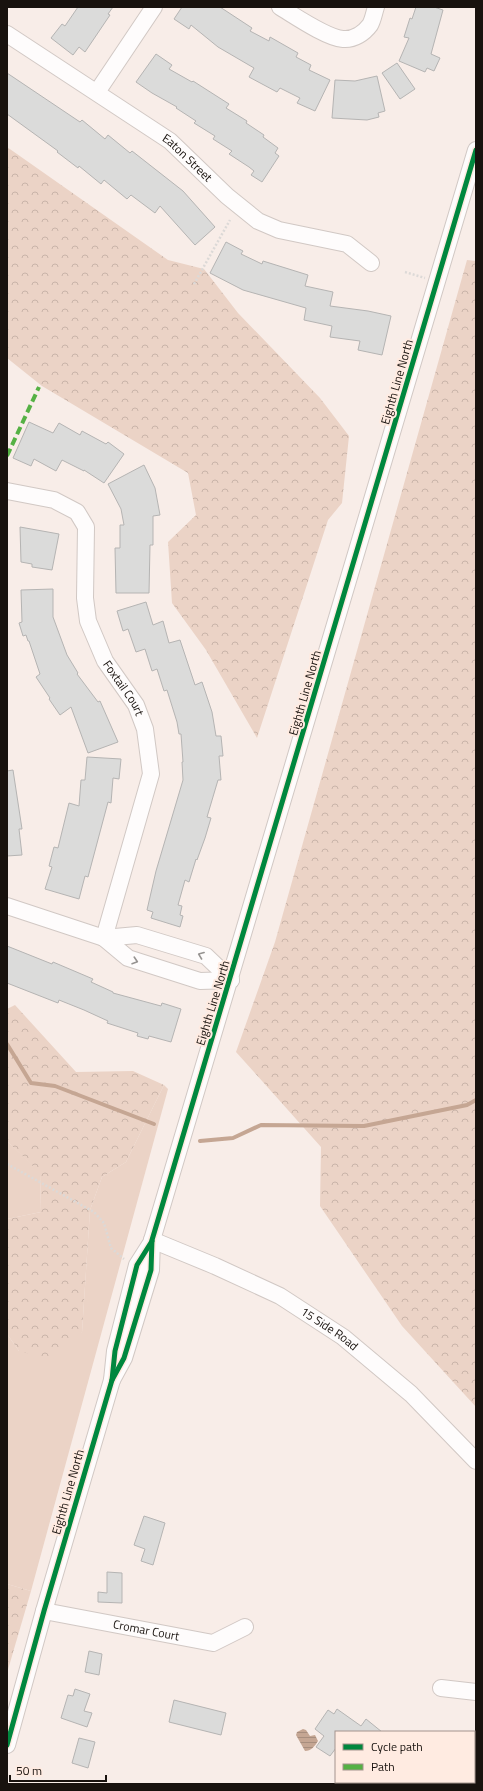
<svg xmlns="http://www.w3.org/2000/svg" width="483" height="1791" font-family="'Titillium Web',sans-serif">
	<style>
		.grass { fill: #ebd3c6 }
		.forest { fill: url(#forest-crowns) }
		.water { fill: url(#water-rules) }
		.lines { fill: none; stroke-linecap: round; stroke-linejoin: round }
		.stream { stroke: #c5a693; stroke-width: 4 }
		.building { fill: #dbdbda; stroke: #b5b4b3 }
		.minor-casing { stroke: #d1c8c4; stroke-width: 18 }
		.path { stroke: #dcd9d7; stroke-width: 2.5; stroke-dasharray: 2 2; stroke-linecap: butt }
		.minor { stroke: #fefcfc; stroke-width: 16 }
		.quiet { stroke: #55b144; stroke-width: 4; stroke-dasharray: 8 4; stroke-linecap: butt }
		.cycleway-casing { stroke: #ffebe1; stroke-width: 8 }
		.cycleway { stroke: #00873e; stroke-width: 5 }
		.oneway { stroke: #969391 }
		.labels { text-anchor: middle; stroke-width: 4; stroke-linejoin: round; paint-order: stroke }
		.street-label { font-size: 12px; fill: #18120e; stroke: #ffebe1 }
	</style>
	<defs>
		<pattern id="forest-crowns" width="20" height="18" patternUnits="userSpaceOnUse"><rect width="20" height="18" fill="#ebd3c6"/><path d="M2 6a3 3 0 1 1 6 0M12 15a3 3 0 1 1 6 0" fill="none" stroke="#c9b4a9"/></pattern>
		<pattern id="water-rules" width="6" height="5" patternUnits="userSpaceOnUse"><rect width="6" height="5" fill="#c5a693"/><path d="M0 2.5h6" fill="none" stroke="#a88e7e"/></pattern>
	</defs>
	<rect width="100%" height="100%" fill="#f8ede8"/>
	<g class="grass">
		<polygon points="164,1085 168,1089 31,1591 7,1584 7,1334 19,1351 82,1332 90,1210 102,1177 126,1162"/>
		<polygon points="7,1141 40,1172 41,1212 7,1219"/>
	</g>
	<g class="forest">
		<polygon points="7,147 168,260 204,269 238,313 320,398 349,436 342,503 328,520 257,738 206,650 172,603 168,542 196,515 188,473 42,386 7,358"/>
		<polygon points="467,260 476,261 476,1407 402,1326 320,1206 321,1147 236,1052 275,942"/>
		<polygon points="15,1005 76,1072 133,1071 164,1085 126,1162 102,1177 90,1210 82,1332 53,1360 19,1351 7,1334 7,1219 41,1212 40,1173 7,1141 7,1009"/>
		<polygon points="7,1584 31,1591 7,1673"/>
	</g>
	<path class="water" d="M303,1729L306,1730L310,1736L315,1735L318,1741C315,1746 311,1751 305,1751L296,1735L297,1732Z"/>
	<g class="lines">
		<g class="stream">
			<polyline points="7,1044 31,1083 55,1086 154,1124"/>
			<polyline points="200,1141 233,1138 261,1125 364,1126 467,1105 476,1100"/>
		</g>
	</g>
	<g class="building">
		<polygon points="78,7 113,7 108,14 110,15 85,52 79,47 73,55 51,38 62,24 65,26"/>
		<polygon points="182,7 220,7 252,28 250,31 269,41 270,37 298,53 296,57 311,65 309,70 330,80 315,111 297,103 300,98 280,88 277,92 249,77 254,68 218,47 191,25 189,29 174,19"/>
		<polygon points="416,7 434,7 443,10 431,54 440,58 434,71 427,68 425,72 399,61 409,38 404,37 410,18 412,19"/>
		<polygon points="156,54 172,65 169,69 192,82 193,81 229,104 226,108 247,121 246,123 264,135 263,137 278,148 275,153 279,156 262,182 251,175 254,171 249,167 229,154 232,151 213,139 215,136 194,123 196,121 176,108 177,107 152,93 136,82"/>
		<polygon points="397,63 415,89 400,99 382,73"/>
		<polygon points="7,73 80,122 82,120 105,139 108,135 130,153 132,151 183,191 215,227 195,245 160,206 155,213 131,195 127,199 104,180 101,184 79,166 78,168 57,152 58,151 7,114"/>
		<polygon points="377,76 385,111 378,113 379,117 367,120 332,118 335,80 355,81"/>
		<polygon points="226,242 243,251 241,254 262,264 263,261 308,275 305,286 333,292 330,306 368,311 391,316 382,355 358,350 360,341 330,337 332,326 304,320 306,308 243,290 210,273"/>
		<polygon points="29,422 53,433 59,423 80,435 82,431 106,444 108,442 124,454 104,483 84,470 84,471 62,460 56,471 34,459 31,466 13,458"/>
		<polygon points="144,465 155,488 160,515 153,516 153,545 150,545 149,593 116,593 115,548 120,548 120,525 124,525 121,509 108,484"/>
		<polygon points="20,527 59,534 52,570 32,567 32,564 21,562"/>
		<polygon points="53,589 53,617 67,655 78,673 77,674 98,702 100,701 118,742 88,753 71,707 60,715 49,699 50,698 36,677 40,674 29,641 28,641 26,635 23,636 19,623 22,622 21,590"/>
		<polygon points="146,602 153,625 163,621 169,643 180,640 195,685 202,682 212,712 216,736 221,736 223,756 219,756 221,780 218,780 207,817 211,818 205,838 197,860 196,859 189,882 185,880 178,905 182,906 180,915 183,916 180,927 151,918 153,912 147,910 156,871 183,780 182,762 183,762 181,734 179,734 177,722 167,690 164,691 157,669 152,671 145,649 136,652 128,629 123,631 117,611"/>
		<polygon points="87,757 121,759 119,779 113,778 111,803 108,802 88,877 85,876 79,899 45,889 52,867 49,866 54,847 58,848 69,803 79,806 81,780 85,780"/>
		<polygon points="13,770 22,829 19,829 22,855 7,856 7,771"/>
		<polygon points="7,946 52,964 53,962 93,979 91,982 113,992 113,993 161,1006 162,1003 181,1009 171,1042 149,1036 148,1039 137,1036 138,1033 107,1023 108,1021 84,1010 59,1000 58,1003 7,983"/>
		<polygon points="144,1516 165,1523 153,1565 141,1561 145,1549 134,1545"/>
		<polygon points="107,1572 122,1573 122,1603 98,1602 98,1592 107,1593"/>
		<polygon points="89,1651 102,1654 99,1675 85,1672"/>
		<polygon points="75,1689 90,1694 84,1711 92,1713 87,1727 61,1718 68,1695 73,1696"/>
		<polygon points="174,1700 226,1713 221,1735 169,1722"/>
		<polygon points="337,1709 361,1726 366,1719 382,1732 336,1732 336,1748 330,1756 316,1747 324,1736 315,1729 328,1710 334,1714"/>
		<polygon points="79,1738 95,1742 88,1768 72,1763"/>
	</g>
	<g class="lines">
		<defs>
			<g id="minor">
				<path d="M280,7C295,16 327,38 343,39C354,40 364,33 370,25C373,20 374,13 376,7"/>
				<path id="s1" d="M7,34L170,141L227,196L258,221L279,230L347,244L371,263"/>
				<polyline points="97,92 154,7"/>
				<path id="s2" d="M7,491L54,500L77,512L86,527L85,598L88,621L105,661L136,705L145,729L151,774L104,938"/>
				<polyline points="7,906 104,938 137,935 206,956 231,980"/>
				<polyline points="104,938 128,958 200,981 231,980"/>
				<path id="s3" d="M152,1240L215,1266L280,1296L343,1337L411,1394L476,1461"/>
				<polyline points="112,1380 124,1358 151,1270 152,1240 476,150"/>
				<path id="s4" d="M44,1611L213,1643L245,1627"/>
				<polyline points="441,1688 476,1692"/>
				<polyline points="7,1745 44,1611 112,1380 115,1351 137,1265 151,1243"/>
			</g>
		</defs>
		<use href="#minor" class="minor-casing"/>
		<g class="path">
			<polyline points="405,272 425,278"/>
			<polyline points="194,284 230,220"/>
			<polyline points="7,1164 94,1212 104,1223 111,1248 124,1259"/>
		</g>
		<use href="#minor" class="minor"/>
		<polyline class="quiet" points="7,456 39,387"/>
		<defs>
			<g id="cycleway">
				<polyline points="112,1380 124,1358 151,1270 152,1240 476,150"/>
				<polyline points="7,1745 44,1611 112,1380 115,1351 137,1265 152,1241"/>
			</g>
		</defs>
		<use href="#cycleway" class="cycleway-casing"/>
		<use href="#cycleway" class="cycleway"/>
	</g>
	<defs><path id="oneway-chevron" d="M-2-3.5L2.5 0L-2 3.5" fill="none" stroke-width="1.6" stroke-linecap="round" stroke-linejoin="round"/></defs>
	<g class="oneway">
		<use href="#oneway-chevron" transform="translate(201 955) rotate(-159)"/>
		<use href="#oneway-chevron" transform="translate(135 961) rotate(18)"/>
	</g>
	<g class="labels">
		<g class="street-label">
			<text dy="4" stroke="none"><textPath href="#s1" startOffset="219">Eaton Street</textPath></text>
			<text transform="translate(397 382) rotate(-74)" y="4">Eighth Line North</text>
			<text dy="4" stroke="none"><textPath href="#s2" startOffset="262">Foxtail Court</textPath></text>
			<text transform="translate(305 693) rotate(-74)" y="4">Eighth Line North</text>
			<text transform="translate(213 1003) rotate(-73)" y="4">Eighth Line North</text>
			<text dy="4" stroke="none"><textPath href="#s3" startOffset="199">15 Side Road</textPath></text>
			<text transform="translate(68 1492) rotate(-74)" y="4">Eighth Line North</text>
			<text dy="4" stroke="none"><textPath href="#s4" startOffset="104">Cromar Court</textPath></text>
		</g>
	</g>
	<rect width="483" height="1791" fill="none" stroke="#18120e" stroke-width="16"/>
	<rect x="335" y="1731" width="140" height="52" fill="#ffebe1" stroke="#a3948d"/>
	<rect x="343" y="1744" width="20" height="6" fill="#00873e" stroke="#a3948d"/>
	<text x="371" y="1751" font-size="12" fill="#18120e">Cycle path</text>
	<rect x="343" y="1764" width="20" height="6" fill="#55b144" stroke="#a3948d"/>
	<text x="371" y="1771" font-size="12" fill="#18120e">Path</text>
	<path d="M10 1775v6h96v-6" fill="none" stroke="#18120e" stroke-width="2"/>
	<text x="16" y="1775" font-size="12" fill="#18120e" stroke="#ffebe1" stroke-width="3" paint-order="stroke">50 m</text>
</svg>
